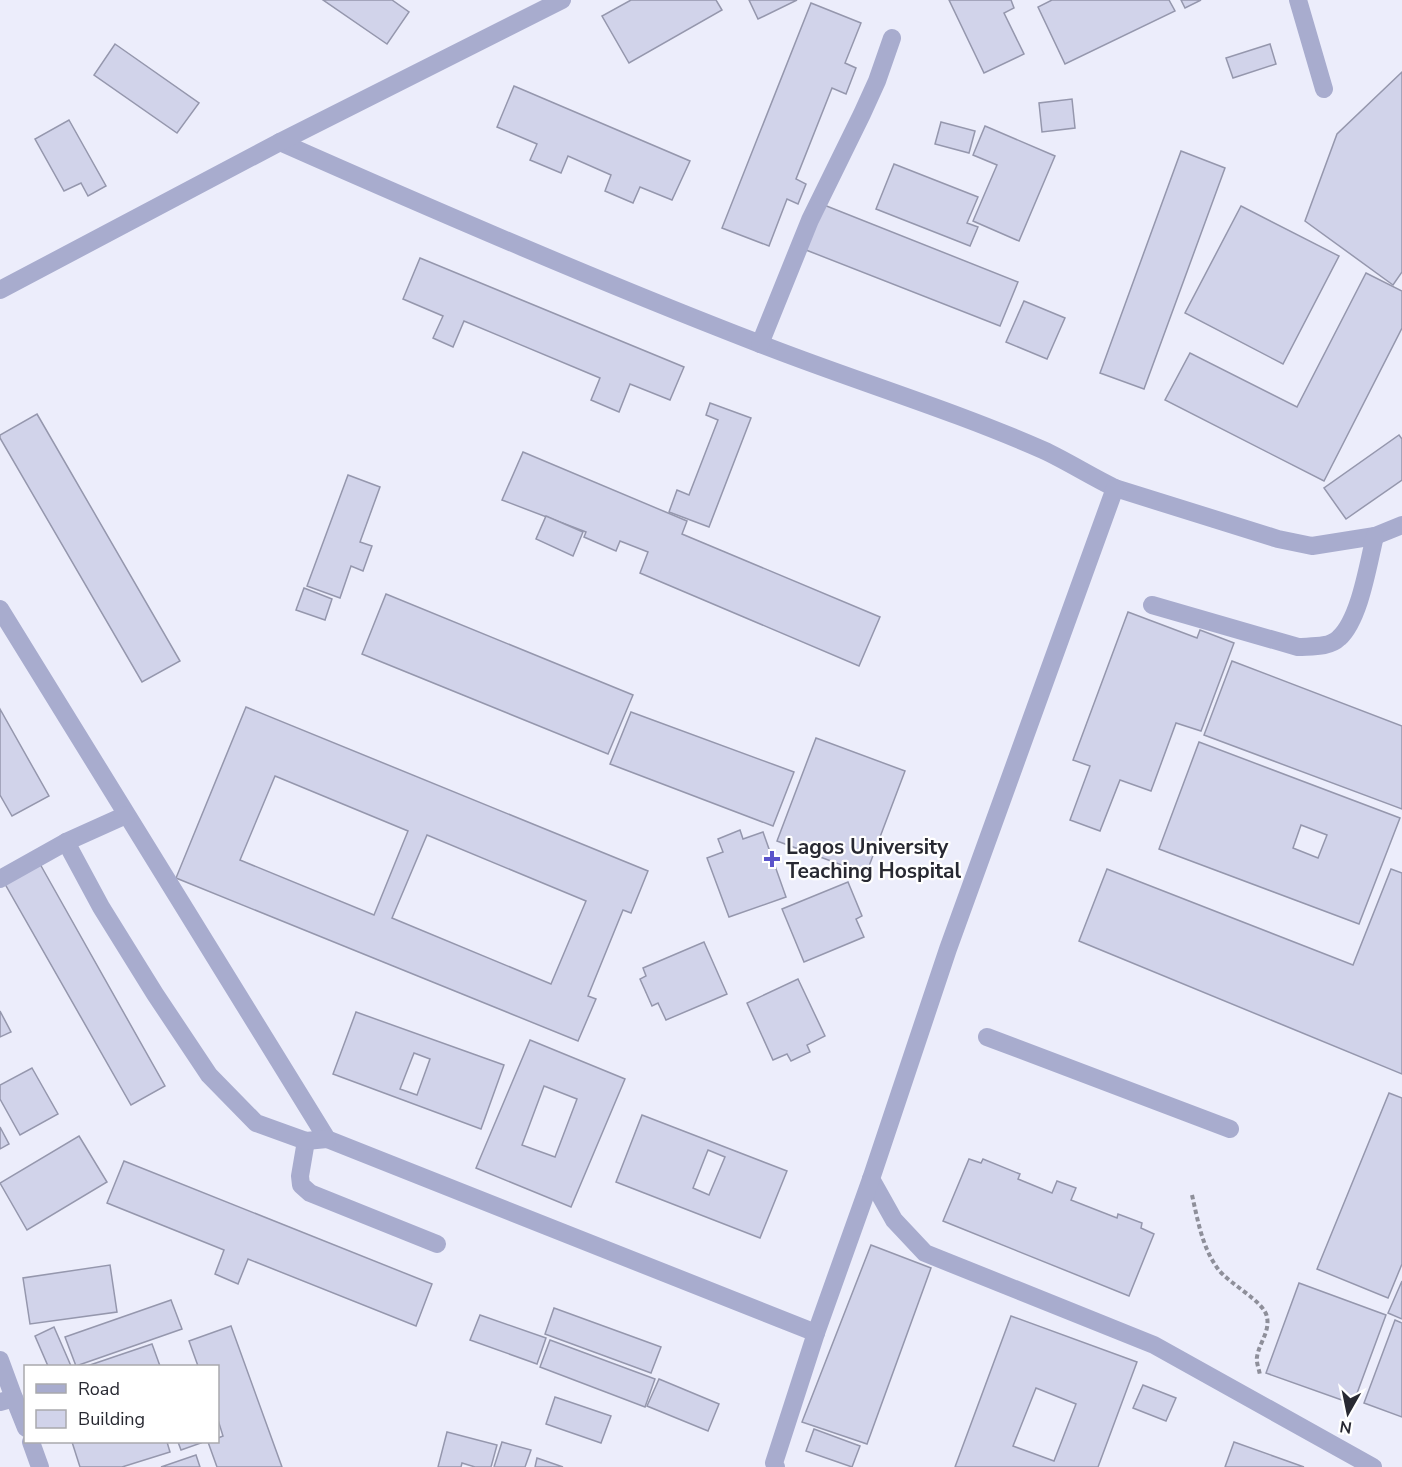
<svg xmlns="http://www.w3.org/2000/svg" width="1402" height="1467" font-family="'Nunito Sans',sans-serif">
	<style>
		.building { fill: #d1d3ea; stroke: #9597ad; stroke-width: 1.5; fill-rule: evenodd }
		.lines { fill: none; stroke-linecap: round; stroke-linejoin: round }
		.path { stroke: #8e8f9a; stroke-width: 4; stroke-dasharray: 4.5 3; stroke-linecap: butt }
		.service { stroke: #a8acce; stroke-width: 18 }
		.minor { stroke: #a8acce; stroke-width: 18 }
		.poi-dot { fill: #5a53cb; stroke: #fff; stroke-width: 2 }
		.labels { text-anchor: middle; stroke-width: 4.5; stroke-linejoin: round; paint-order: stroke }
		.poi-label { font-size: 21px; font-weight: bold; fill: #282932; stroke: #fff; text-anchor: start }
	</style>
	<rect width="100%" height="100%" fill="#ecedfb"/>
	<g class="building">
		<polygon points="323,0 392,0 409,12 387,44"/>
		<polygon points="631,0 716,0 722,10 629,63 602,16"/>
		<polygon points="749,0 797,0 758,19"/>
		<polygon points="949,0 1011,0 1014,8 1004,13 1024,54 984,73"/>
		<polygon points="1052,0 1169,0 1175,11 1065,64 1038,7"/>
		<polygon points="1181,0 1201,0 1185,8"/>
		<polygon points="811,3 861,23 845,63 856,68 846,94 832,88 796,179 806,184 798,204 787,199 769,246 722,228"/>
		<polygon points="115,44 199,103 177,133 94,75"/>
		<polygon points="1270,44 1276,64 1233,78 1226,58"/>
		<polygon points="1402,72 1402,272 1393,285 1305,221 1337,134"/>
		<polygon points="514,86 690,161 672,200 640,187 633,203 605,191 611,175 568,156 561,173 530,160 537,144 497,127"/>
		<polygon points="1072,99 1075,128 1042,132 1039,103"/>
		<polygon points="69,120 106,186 88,196 81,183 64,191 35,139"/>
		<polygon points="941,122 975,131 969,153 935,144"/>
		<polygon points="985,126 1055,156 1019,241 973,221 997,165 973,155"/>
		<polygon points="1181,151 1225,168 1144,389 1100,373"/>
		<polygon points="894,164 978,197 967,223 978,227 970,246 876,209"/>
		<polygon points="824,205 1018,282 1000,326 806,250"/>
		<polygon points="1241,206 1339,256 1283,364 1185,313"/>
		<polygon points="420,258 684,367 670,400 630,384 619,412 591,400 600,378 464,321 453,347 433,338 443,316 403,299"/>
		<polygon points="1366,273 1402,291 1402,328 1324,481 1165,400 1190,353 1297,407"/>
		<polygon points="1024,301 1065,318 1047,359 1006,342"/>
		<polygon points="710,403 751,418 709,527 669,512 677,490 689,495 718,420 706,415"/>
		<polygon points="37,414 180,661 142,682 0,438 0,435"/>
		<polygon points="1399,435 1402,439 1402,480 1346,519 1324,488"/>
		<polygon points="523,452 687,521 682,534 880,617 859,666 640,573 648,552 620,541 616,551 584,537 586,532 502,500"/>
		<polygon points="348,475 380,487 360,542 372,546 363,571 351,566 340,598 307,586"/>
		<polygon points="546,516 583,532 573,556 536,539"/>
		<polygon points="304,588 332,599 325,620 296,610"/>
		<polygon points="386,594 633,695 608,754 362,654"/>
		<polygon points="1128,612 1197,638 1200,630 1234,643 1201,731 1176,723 1151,791 1120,780 1100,831 1070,820 1090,766 1073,760"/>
		<polygon points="1232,661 1402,726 1402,809 1204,735"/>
		<path d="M246,707L648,871L631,913L623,910L588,996L596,999L578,1041L176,878ZM275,776L408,831L374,915L240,860ZM427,835L586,901L551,984L392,918Z"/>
		<polygon points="0,709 49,796 12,816 0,795"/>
		<polygon points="631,712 794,772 773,826 610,764"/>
		<polygon points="816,738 905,771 866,874 777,841"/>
		<path d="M1199,742L1400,818L1359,924L1159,849ZM1301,825L1327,835L1318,858L1293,848Z"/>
		<polygon points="740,830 743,839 763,832 786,897 729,917 707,858 723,852 718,839"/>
		<polygon points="40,864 165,1086 131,1105 5,884"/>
		<polygon points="1107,869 1353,965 1391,869 1402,873 1402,1074 1079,941"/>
		<polygon points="848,882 862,916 856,919 864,937 804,962 782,909"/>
		<polygon points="704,942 727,994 666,1020 658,1003 652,1006 640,979 646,976 643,968"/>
		<polygon points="798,979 825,1036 807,1045 810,1052 791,1061 787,1054 773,1060 747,1003"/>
		<polygon points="0,1011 11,1032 0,1037"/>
		<path d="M356,1012L504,1065L481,1129L333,1074ZM414,1053L430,1059L417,1095L400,1089Z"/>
		<path d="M530,1040L625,1079L571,1207L476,1168ZM544,1086L577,1099L555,1157L522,1145Z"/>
		<polygon points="32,1068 58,1114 20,1135 0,1099 0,1085"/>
		<polygon points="1389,1093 1402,1098 1402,1264 1388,1298 1317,1269"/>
		<path d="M642,1115L787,1171L760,1238L616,1182ZM708,1150L725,1157L709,1195L693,1188Z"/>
		<polygon points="0,1127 9,1144 0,1149"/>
		<polygon points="79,1136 107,1182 27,1230 0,1183"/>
		<polygon points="969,1159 981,1163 983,1159 1020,1174 1018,1179 1052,1193 1057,1181 1076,1188 1071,1200 1117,1218 1118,1214 1142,1223 1141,1228 1154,1234 1129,1296 943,1221"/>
		<polygon points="124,1161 432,1284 416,1326 248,1259 238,1284 215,1274 224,1250 107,1203"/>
		<polygon points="871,1245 931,1268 867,1444 802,1422"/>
		<polygon points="110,1265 117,1312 30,1324 23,1278"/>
		<polygon points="1402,1281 1402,1319 1388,1313"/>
		<polygon points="1299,1283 1386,1315 1353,1404 1266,1373"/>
		<polygon points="171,1300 182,1329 76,1366 65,1337"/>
		<polygon points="554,1308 661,1347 651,1373 545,1334"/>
		<polygon points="480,1315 546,1338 537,1364 470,1340"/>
		<path d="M1011,1316L1137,1362L1098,1467H955ZM1036,1388L1076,1404L1054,1461L1013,1446Z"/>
		<polygon points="1395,1320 1402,1323 1402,1417 1364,1403"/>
		<polygon points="231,1326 282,1467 217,1467 208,1442 218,1442 218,1438 223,1436 218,1420 218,1366 198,1366 189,1341"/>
		<polygon points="54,1327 71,1366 48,1366 35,1336"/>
		<polygon points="550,1340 655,1379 645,1407 540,1367"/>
		<polygon points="152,1344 160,1366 87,1366"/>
		<polygon points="659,1379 719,1404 708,1431 647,1406"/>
		<polygon points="1143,1385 1176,1398 1166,1421 1133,1408"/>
		<polygon points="555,1397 611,1416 601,1443 546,1424"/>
		<polygon points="814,1429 860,1446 852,1467 806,1451"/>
		<polygon points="447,1432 497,1445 491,1467 475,1467 462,1463 461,1467 438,1467"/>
		<polygon points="72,1442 167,1442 170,1452 122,1467 80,1467"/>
		<polygon points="178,1442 200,1442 201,1443 181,1450"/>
		<polygon points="502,1442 531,1450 525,1467 494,1467"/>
		<polygon points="1234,1442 1304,1467 1225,1467"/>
		<polygon points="196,1455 200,1467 161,1467"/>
		<polygon points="537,1458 563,1467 535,1467"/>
	</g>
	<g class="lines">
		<path class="path" d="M1192,1195C1198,1221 1202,1247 1218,1269C1229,1284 1264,1301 1267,1317C1270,1332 1259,1343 1257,1357C1256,1362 1259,1369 1260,1375"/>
		<g class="service">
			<polyline points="1298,0 1324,89"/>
			<path d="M280,142C438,212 597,281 758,343C852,380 950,409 1043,450C1067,461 1090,476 1115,488L1278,539L1312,546L1375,536L1402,525"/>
			<polyline points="0,290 280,142 562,0"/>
			<polyline points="760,344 810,220 862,114 877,81 892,38"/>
			<path d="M1152,605L1298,647C1311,646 1329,648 1339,638C1360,619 1368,564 1375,536"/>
			<polyline points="987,1037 1230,1129"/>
			<polyline points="306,1141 300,1176 301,1185 310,1193 437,1244"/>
		</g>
		<g class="minor">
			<polyline points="0,609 327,1139 816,1333"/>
			<polyline points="66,842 101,907 155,994 209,1075 256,1123 306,1141 327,1139"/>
			<polyline points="0,879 66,842 126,815"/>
			<polyline points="871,1179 894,1220 925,1253 1154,1345 1373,1467"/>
			<polyline points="0,1360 14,1398 0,1402"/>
			<polyline points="14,1398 26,1428"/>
			<polyline points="31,1442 40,1467"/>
			<polyline points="776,1467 774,1463 816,1333 871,1179 948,949 1115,488"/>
		</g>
	</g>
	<path class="poi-dot" d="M769 850h6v6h6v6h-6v6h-6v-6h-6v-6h6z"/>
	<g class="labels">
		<g class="poi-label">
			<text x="786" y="854">Lagos University<tspan x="786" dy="24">Teaching Hospital</tspan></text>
		</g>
	</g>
	<rect x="24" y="1365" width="195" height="78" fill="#ffffff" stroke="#a9a9ad" stroke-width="1.5"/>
	<rect x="36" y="1384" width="30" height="9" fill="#a8acce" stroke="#a9a9ad" stroke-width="1.5"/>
	<text x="78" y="1395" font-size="18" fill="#282932">Road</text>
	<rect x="36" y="1410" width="30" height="18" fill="#d1d3ea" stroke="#a9a9ad" stroke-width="1.5"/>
	<text x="78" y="1425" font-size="18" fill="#282932">Building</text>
	<g transform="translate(1348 1413) rotate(189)" stroke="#ffffff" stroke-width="4.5" paint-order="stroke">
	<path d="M0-4.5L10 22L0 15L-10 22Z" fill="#282932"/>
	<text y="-9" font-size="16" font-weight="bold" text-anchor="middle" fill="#282932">N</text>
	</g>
</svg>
